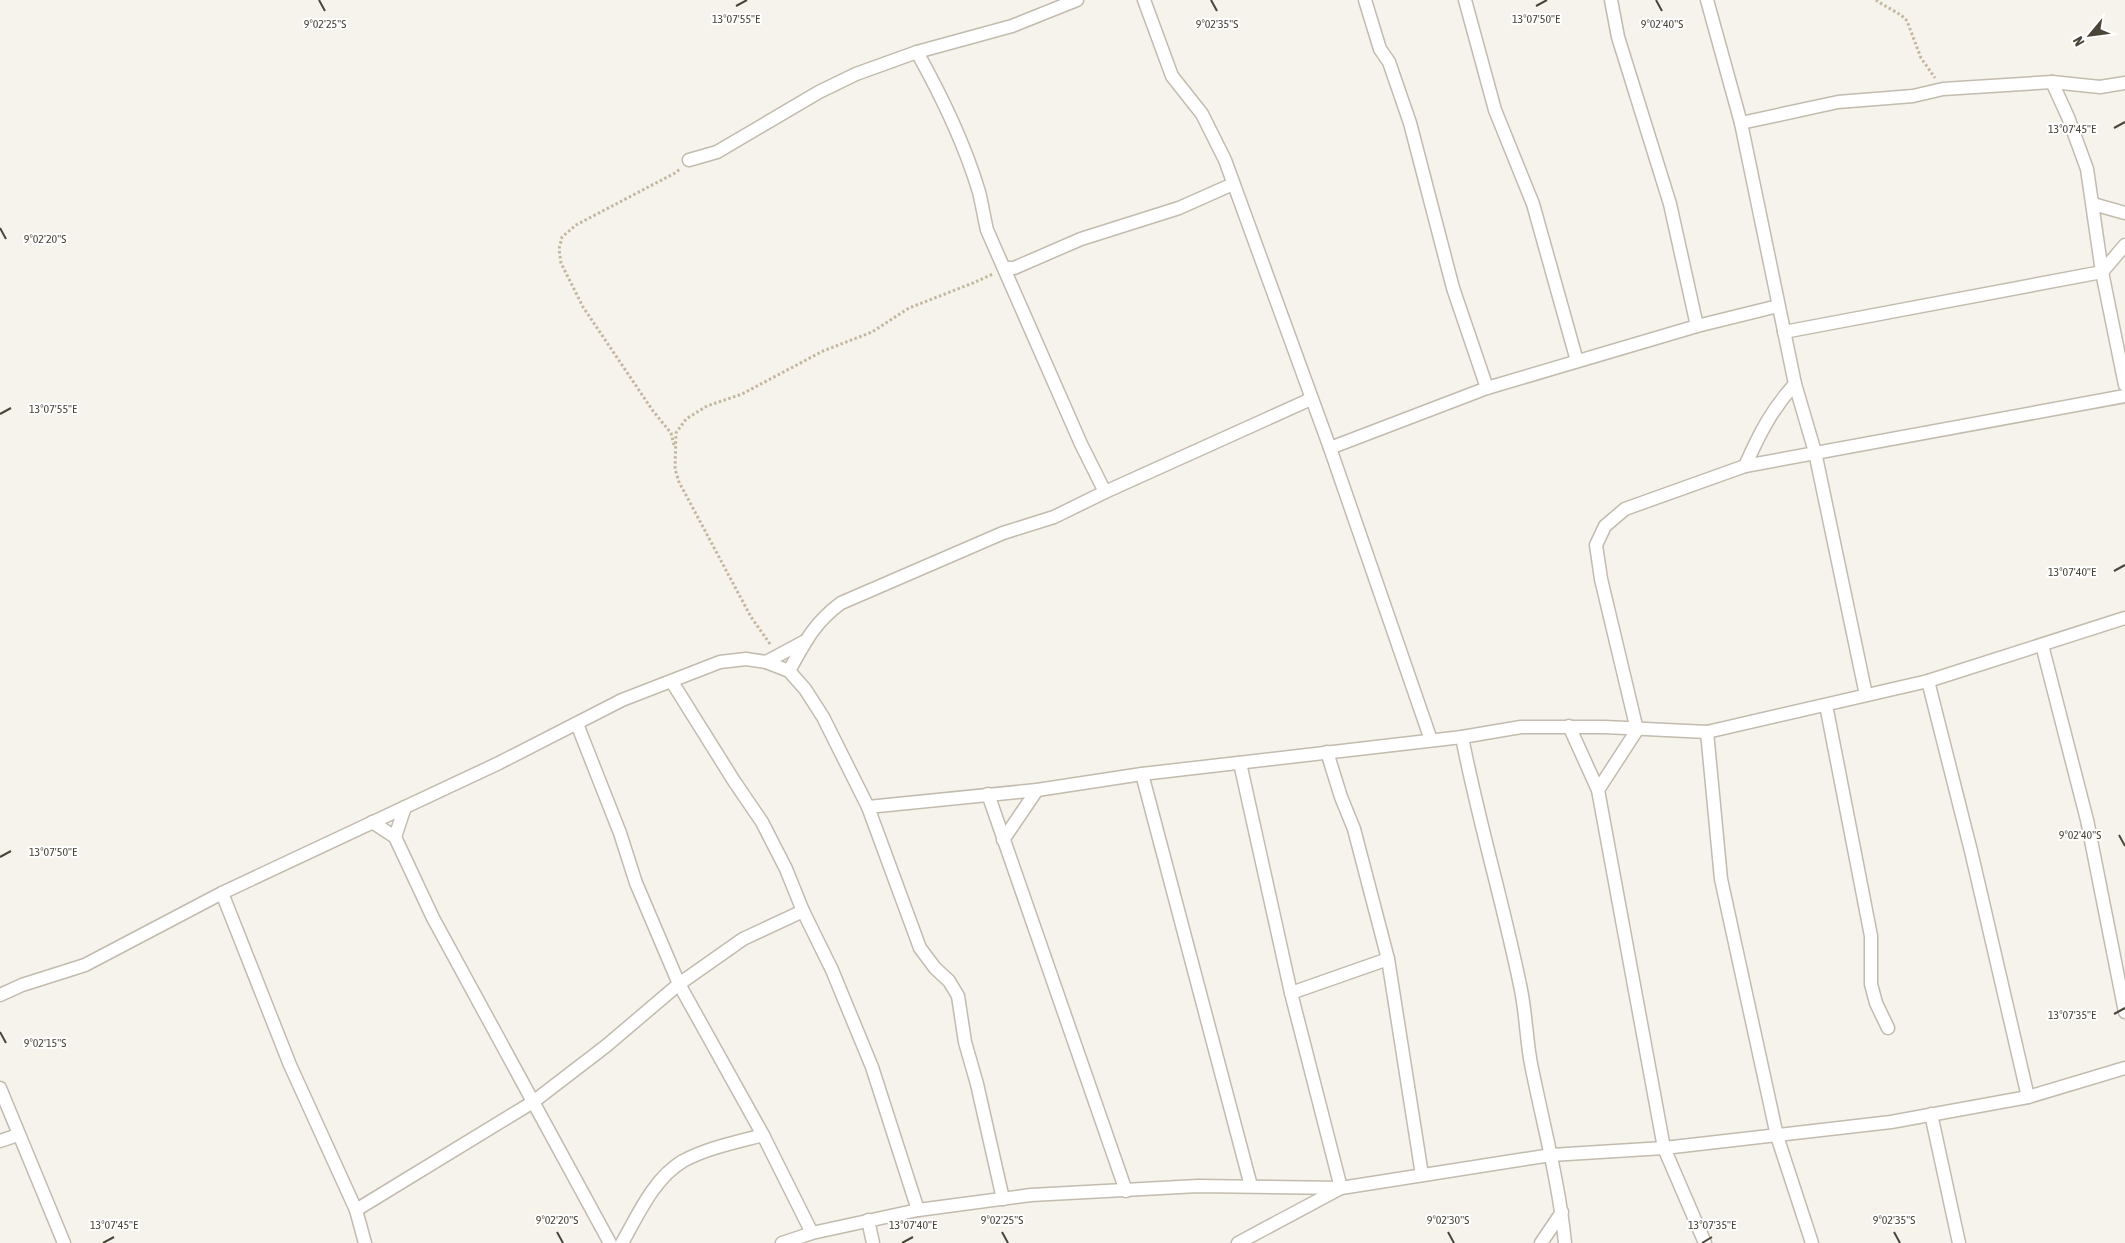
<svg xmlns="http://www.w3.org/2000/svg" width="2125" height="1243" font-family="'Asap Condensed',sans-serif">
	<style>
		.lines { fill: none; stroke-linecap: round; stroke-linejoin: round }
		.minor-casing { stroke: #c2bbae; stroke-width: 15 }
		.path { stroke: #c4b79f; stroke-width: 3; stroke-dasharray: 2.5 2.5; stroke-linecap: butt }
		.minor { stroke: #fff; stroke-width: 12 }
		.ticks { fill: none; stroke: #4b4439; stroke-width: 2 }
		.ticks-label { font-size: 12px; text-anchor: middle; fill: #4b4439; stroke: #fff; stroke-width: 4; stroke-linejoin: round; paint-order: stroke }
	</style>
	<rect width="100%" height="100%" fill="#f6f3ec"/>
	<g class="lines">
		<defs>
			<g id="minor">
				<polyline points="1144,0 1172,76 1202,114 1225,160 1330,448 1431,740"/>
				<polyline points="1365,0 1380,49 1389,62 1410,123 1453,288 1487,388"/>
				<polyline points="1465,0 1495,110 1533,204 1577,361"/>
				<polyline points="1611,0 1618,37 1670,204 1697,326"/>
				<polyline points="1707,0 1741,123 1795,384 1815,452 1866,695"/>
				<path d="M917,52C941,95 965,145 979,192C982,204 984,217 987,230L1081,444L1105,492"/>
				<polyline points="2052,82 2068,117 2087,169 2102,272 2125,385"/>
				<polyline points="1741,123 1838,102 1913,96 1943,89 2052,82 2100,87 2125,83"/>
				<polyline points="689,160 717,152 819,92 856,74 917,52 1012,26 1077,0"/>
				<polyline points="2093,204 2125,213"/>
				<polyline points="1004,268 1014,268 1081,239 1179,208 1233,184"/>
				<polyline points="1784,332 2102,272 2125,245"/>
				<polyline points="1330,448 1487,388 1697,326 1778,306"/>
				<path d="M1745,466C1759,435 1771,410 1795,384"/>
				<polyline points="2042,645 2087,820 2125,1012"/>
				<polyline points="766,662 807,640"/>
				<path d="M789,671C805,642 814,623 841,603L1003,533L1054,517L1105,492L1311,399"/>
				<polyline points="1928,681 1971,851 2028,1097"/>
				<polyline points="672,682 734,781 762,822 786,869 803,911 832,970 872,1067 918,1210"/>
				<polyline points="1826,705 1871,936 1871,984 1876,1003 1888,1028"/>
				<polyline points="577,724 620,833 636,883 679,984 763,1135 812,1233"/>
				<polyline points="1569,726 1598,790 1664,1148 1705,1243"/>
				<polyline points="1707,732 1721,879 1777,1136 1812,1243"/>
				<path d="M1462,737C1478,820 1503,902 1520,985C1526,1011 1526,1038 1531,1064C1543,1124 1559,1182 1565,1243"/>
				<polyline points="1327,752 1341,797 1354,829 1388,959 1422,1175"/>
				<polyline points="1142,774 1251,1186"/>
				<polyline points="1598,790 1637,730 1601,579 1596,545 1605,526 1625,509 1745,466 2125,396"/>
				<polyline points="988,794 1126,1191"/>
				<polyline points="868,807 1037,790 1142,774 1462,737 1521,727 1605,727 1707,732 1928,681 2125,618"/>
				<polyline points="372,822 395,837 433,918 610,1243"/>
				<polyline points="395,837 405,807"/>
				<polyline points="1003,840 1037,790"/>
				<polyline points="222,893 290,1065 356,1210 365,1243"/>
				<polyline points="1291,993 1388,959"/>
				<polyline points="0,995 22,985 85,965 222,893 499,763 622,700 720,662 746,659 766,662 789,671 805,689 823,717 868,807 920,948 935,968 949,981 958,996 965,1042 977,1084 1003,1199"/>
				<polyline points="0,1088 64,1243"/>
				<polyline points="1931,1114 1959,1243"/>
				<polyline points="0,1141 18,1135"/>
				<polyline points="356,1210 533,1102 606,1046 679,984 743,939 803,911"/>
				<polyline points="868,1220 873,1243"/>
				<path d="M622,1243C638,1215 654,1178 683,1161C707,1148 737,1142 763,1135"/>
				<polyline points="782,1243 812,1233 918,1210 1031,1195 1198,1186 1341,1188 1551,1155 1664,1148 1891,1122 2028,1097 2125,1068"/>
				<polyline points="1238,1243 1341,1188 1291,993 1240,763"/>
				<polyline points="1541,1243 1562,1212"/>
			</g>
		</defs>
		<use href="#minor" class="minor-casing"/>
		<g class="path">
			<path d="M1876,0C1885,7 1901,13 1907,21L1921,58L1935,78"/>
			<polyline points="674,445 671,433 653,411 583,307 561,263 559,249 562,237 576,225 675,173 680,169"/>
			<polyline points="770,644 751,617 679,482 675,469 676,433 686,419 707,406 742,394 823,351 872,332 909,308 973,283 993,274"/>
		</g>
		<use href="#minor" class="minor"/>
	</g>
	<path class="ticks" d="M319,0L325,11M1211,0L1217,11M1656,0L1662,11M736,6L747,0M1536,6L1547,0M2114,128L2125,122M0,228L6,239M0,414L11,408M2114,571L2125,565M2119,835L2125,846M0,857L11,851M2114,1014L2125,1008M0,1032L6,1043M557,1232L563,1243M1002,1232L1008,1243M1448,1232L1454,1243M1894,1232L1900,1243M103,1243L114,1237M902,1243L913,1237M1702,1243L1712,1237"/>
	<g class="ticks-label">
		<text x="1536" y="23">13°07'50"E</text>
		<text x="736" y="23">13°07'55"E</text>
		<text x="325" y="28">9°02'25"S</text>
		<text x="1217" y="28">9°02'35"S</text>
		<text x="1662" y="28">9°02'40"S</text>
		<text x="2072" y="133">13°07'45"E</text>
		<text x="45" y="243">9°02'20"S</text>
		<text x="53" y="413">13°07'55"E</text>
		<text x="2072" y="576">13°07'40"E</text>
		<text x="2080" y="839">9°02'40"S</text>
		<text x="53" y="856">13°07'50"E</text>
		<text x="2072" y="1019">13°07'35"E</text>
		<text x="45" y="1047">9°02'15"S</text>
		<text x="557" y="1224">9°02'20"S</text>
		<text x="1002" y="1224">9°02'25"S</text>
		<text x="1448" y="1224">9°02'30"S</text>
		<text x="1894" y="1224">9°02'35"S</text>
		<text x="114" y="1229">13°07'45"E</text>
		<text x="913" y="1229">13°07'40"E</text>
		<text x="1712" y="1229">13°07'35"E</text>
	</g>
	<g transform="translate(2090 35) rotate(241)" stroke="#ffffff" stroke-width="4" paint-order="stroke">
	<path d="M0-4L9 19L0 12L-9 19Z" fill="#4b4439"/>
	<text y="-8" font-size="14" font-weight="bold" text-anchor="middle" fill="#4b4439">N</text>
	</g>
</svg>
